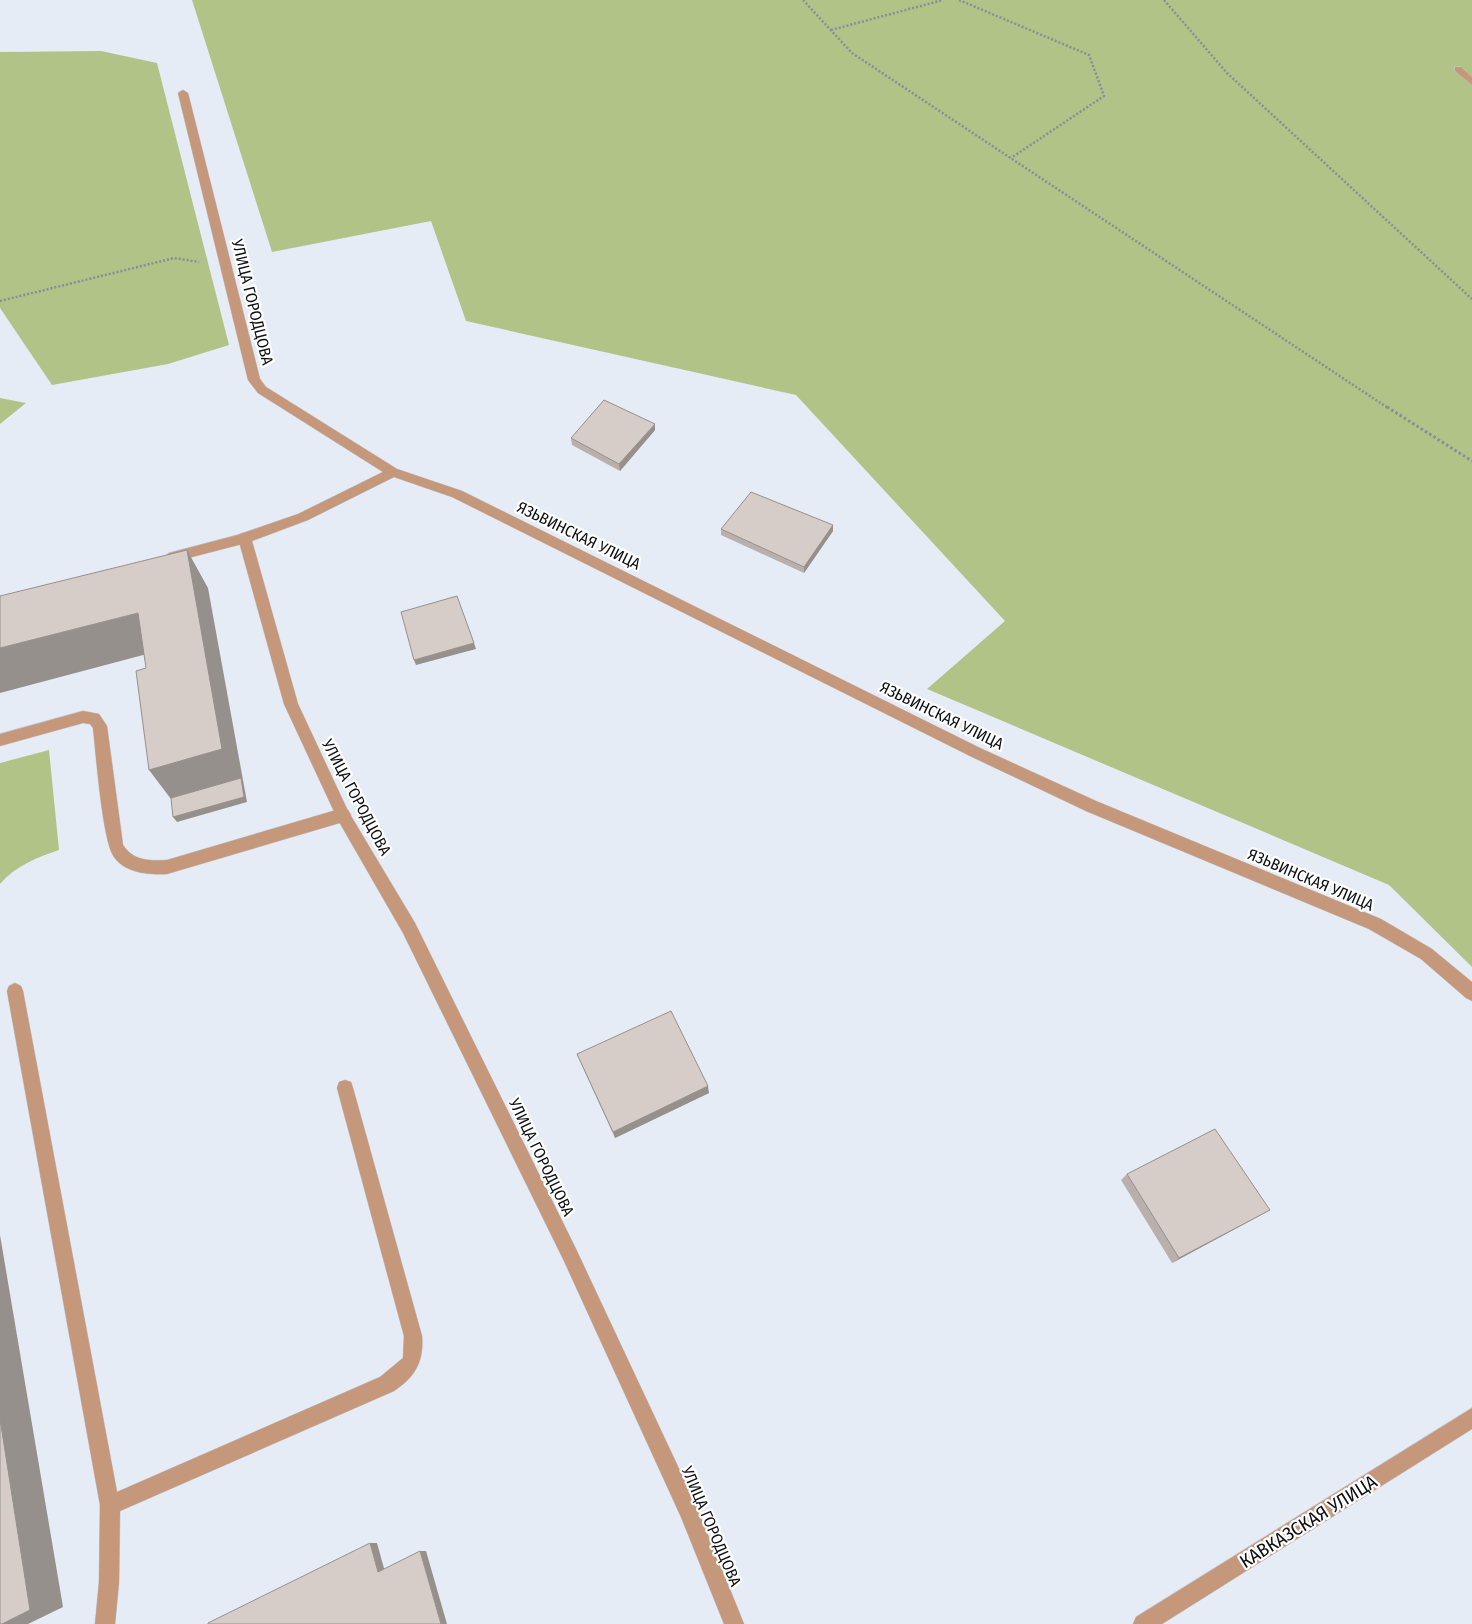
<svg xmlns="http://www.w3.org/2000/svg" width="1472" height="1624" font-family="'Fira Sans Condensed',sans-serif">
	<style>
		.green { fill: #b2c388 }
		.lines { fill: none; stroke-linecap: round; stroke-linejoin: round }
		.service-casing { stroke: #c3c9d1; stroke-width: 1 }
		.minor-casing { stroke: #c3c9d1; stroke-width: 1 }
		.path-far1 { stroke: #898d94; stroke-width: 2.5; stroke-dasharray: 2 2; stroke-linecap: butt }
		.path { stroke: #898d94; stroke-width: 3; stroke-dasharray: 2.5 2.5; stroke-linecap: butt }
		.service { fill: #c5977b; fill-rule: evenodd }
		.minor { fill: #c5977b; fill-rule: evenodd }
		.wall { fill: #b9b0ac }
		.shaded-wall { fill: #96908c }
		.building { fill: #d7cdc8; stroke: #96908c }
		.labels { text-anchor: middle; stroke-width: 4.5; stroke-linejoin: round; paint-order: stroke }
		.street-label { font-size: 16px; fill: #0d0f12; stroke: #fff }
		.near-street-label { font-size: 19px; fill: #0d0f12; stroke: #fff }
	</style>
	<rect width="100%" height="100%" fill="#e6ecf5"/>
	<g class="green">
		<polygon points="192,0 1472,0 1472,967 1389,885 927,689 1005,621 796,395 466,321 431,221 272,252"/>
		<polygon points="101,51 157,63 229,345 168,364 52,385 0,308 0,52"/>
		<polygon points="0,398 26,403 0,424"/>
		<path d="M49,750L59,850C38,857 15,866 0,884V763Z"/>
	</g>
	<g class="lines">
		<defs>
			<g id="service">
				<polygon points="1455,67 1461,67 1472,77 1472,85 1455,71"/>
				<polygon points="245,533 250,534 252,538 250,542 169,563 162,558 169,553"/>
				<path d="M83,711L99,714L107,726L123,845C133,861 150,861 167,860L343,808L348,810L351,815L348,820L343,822L167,874C149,875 125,873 114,857C102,840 96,753 93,728L90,724L83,723L0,746V734Z"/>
				<path d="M15,983L21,986L23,991L117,1492L380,1377L403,1358L404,1336L337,1088L339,1082L345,1080L351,1082L353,1088L422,1336C424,1362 415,1377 394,1391L120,1511L119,1582L115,1624H95L99,1582L100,1505L7,991L9,986Z"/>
			</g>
			<g id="minor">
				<polygon points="183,90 188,93 260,379 266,387 397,469 462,491 980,748 1096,801 1381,919 1432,949 1472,982 1472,1001 1466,998 1421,959 1369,929 1086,811 970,756 452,497 394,477 308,520 252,541 298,704 348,811 415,923 576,1249 696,1505 744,1624 724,1624 681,1517 564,1261 403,933 338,820 284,704 238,538 240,534 298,514 383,472 258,393 248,380 178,93"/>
				<polygon points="1472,1408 1472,1429 1162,1624 1133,1624 1136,1617"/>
			</g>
		</defs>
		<use href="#service" class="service-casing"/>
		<use href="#minor" class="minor-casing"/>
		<g class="path-far1">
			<polyline points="803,0 852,53 1388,408"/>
			<polyline points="959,0 1089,55 1104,96 1011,158"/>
			<polyline points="1164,0 1227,73 1472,299"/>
			<polyline points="831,30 943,0"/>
			<polyline points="0,301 174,258 199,262"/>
		</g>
		<polyline class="path" points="1387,407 1472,461"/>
		<use href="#service" class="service"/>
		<use href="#minor" class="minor"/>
	</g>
	<g class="wall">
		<polygon points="655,430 620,471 572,445 571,438"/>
		<polygon points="833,525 833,531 804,573 721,535 721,529"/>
		<polygon points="577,1054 709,1093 615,1138 580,1061"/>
		<polygon points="1127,1174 1270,1210 1172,1263 1121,1180"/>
	</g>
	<g class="shaded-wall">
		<polygon points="655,424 655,430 620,471 619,464"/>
		<polygon points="833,525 833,531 804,573 804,567"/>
		<polygon points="187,550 208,588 247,802 177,822 173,817 174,803 149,770"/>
		<polygon points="138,613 162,650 0,693 0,648"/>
		<polygon points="474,643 476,649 416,665 414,660"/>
		<polygon points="708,1086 709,1093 615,1138 613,1132"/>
		<polygon points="1270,1210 1261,1215 1172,1263 1179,1258"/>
		<polygon points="0,1235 63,1607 28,1624 2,1624 0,1419"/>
		<polygon points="370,1543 377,1543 385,1572 378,1572"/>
		<polygon points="420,1551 426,1551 447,1624 441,1624"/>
	</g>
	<g class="building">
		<polygon points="604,400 655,424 619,464 571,438"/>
		<polygon points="751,492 833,525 804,567 721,529"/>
		<polygon points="187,550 222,749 149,770 136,671 146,668 138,613 0,648 0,596"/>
		<polygon points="457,596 474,643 414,660 401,612"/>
		<polygon points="241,778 244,797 173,817 171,798"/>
		<polygon points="671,1011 708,1086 613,1132 577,1054"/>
		<polygon points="1215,1129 1270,1210 1179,1258 1127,1174"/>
		<polygon points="0,1419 30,1610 2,1624 0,1624"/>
		<polygon points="370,1543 378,1572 420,1551 441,1624 208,1624 208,1623"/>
	</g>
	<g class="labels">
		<g class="street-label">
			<text transform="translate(253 302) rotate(76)" y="6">УЛИЦА ГОРОДЦОВА</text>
			<text transform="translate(579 535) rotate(26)" y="6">ЯЗЬВИНСКАЯ УЛИЦА</text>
			<text transform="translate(942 715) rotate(26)" y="6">ЯЗЬВИНСКАЯ УЛИЦА</text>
			<text transform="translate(357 797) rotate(62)" y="6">УЛИЦА ГОРОДЦОВА</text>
			<text transform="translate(1311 879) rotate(23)" y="6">ЯЗЬВИНСКАЯ УЛИЦА</text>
			<text transform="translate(542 1157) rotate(64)" y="6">УЛИЦА ГОРОДЦОВА</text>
			<text transform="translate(712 1526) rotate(67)" y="6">УЛИЦА ГОРОДЦОВА</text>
		</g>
		<g class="near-street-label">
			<text transform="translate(1308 1521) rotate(-32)" y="7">КАВКАЗСКАЯ УЛИЦА</text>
		</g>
	</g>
</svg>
